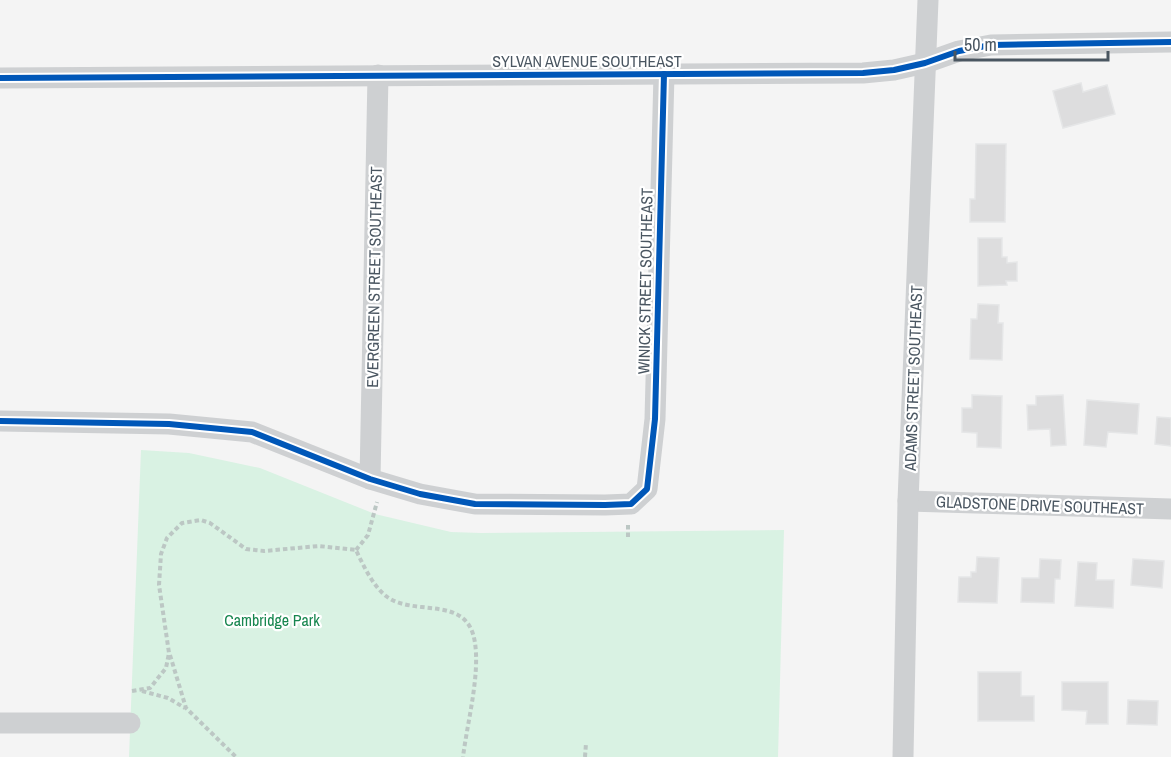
<svg xmlns="http://www.w3.org/2000/svg" width="1171" height="757" font-family="'Archivo Narrow',sans-serif">
	<style>
		.green { fill: #d9f2e3 }
		.building { fill: #ddddde; stroke: #e5e6e7; stroke-width: 1.5 }
		.lines { fill: none; stroke-linecap: round; stroke-linejoin: round }
		.path { stroke: #bcc7c4; stroke-width: 4; stroke-dasharray: 4.5 3; stroke-linecap: butt }
		.minor { stroke: #ced0d2; stroke-width: 21 }
		.cycleway-casing { stroke: #fff; stroke-width: 10 }
		.cycleway { stroke: #0057b8; stroke-width: 6 }
		.labels { text-anchor: middle; stroke-width: 4.5; stroke-linejoin: round; paint-order: stroke }
		.street-label { font-size: 16px; fill: #4a5661; stroke: #fff }
		.park-label { font-size: 16px; fill: #17864f; stroke: #fff }
	</style>
	<rect width="100%" height="100%" fill="#f4f4f4"/>
	<polygon class="green" points="141,450 189,453 260,468 375,514 451,532 481,533 784,530 778,757 129,757"/>
	<g class="building">
		<polygon points="1081,83 1083,92 1107,85 1115,114 1063,128 1053,91"/>
		<polygon points="976,144 1006,144 1005,222 970,222 970,199 975,199"/>
		<polygon points="978,238 1002,238 1002,257 1007,257 1007,263 1017,262 1017,281 1006,281 1007,285 978,286"/>
		<polygon points="978,304 999,305 998,323 1003,323 1002,360 970,359 971,319 977,319"/>
		<polygon points="972,395 1002,396 1001,448 977,447 977,433 962,432 962,408 972,408"/>
		<polygon points="1063,395 1066,445 1051,446 1050,429 1028,430 1027,405 1036,405 1036,396"/>
		<polygon points="1087,400 1139,404 1137,434 1108,432 1106,447 1084,445"/>
		<polygon points="1157,417 1171,418 1171,446 1155,444"/>
		<polygon points="977,557 999,558 997,603 958,602 959,577 971,577 971,572 976,572"/>
		<polygon points="1040,559 1061,560 1060,579 1055,579 1054,603 1021,602 1022,578 1039,578"/>
		<polygon points="1133,559 1164,561 1162,588 1131,585"/>
		<polygon points="1078,562 1097,563 1096,580 1114,580 1113,608 1075,606"/>
		<polygon points="978,672 1021,672 1021,696 1034,696 1034,721 978,721"/>
		<polygon points="1062,682 1108,682 1108,724 1086,724 1087,711 1062,710"/>
		<polygon points="1128,700 1158,701 1157,725 1127,724"/>
	</g>
	<g class="lines">
		<g class="path">
			<polyline points="628,537 628,525"/>
			<polyline points="356,550 368,535 377,502"/>
			<polyline points="170,655 186,708 236,757"/>
			<path d="M132,691L150,688L166,668L169,653L159,585L161,554L167,538L182,523L201,520L210,523L246,549L264,551L319,546L356,550C363,565 373,586 386,596C414,618 468,593 475,643C480,676 467,724 463,757"/>
			<polyline points="142,691 168,698 185,708"/>
			<polyline points="585,757 586,743"/>
		</g>
		<g class="minor">
			<polyline points="0,78 863,73 894,70 925,63 959,51 991,45 1171,42"/>
			<polyline points="0,421 169,424 252,432 370,479 420,494 475,504 605,505 631,504 647,489 655,419 664,74"/>
			<polyline points="370,479 378,75"/>
			<polyline points="908,501 1171,509"/>
			<polyline points="0,723 130,723"/>
			<polyline points="903,757 908,501 928,0"/>
		</g>
		<defs>
			<g id="cycleway">
				<polyline points="0,78 863,73 894,70 925,63 959,51 991,45 1171,42"/>
				<polyline points="0,421 169,424 252,432 370,479 420,494 475,504 605,505 631,504 647,489 655,419 664,74"/>
			</g>
		</defs>
		<use href="#cycleway" class="cycleway-casing"/>
		<use href="#cycleway" class="cycleway"/>
	</g>
	<g class="labels">
		<g class="street-label">
			<text x="587" y="67">SYLVAN AVENUE SOUTHEAST</text>
			<text transform="translate(374 277) rotate(-89)" y="6">EVERGREEN STREET SOUTHEAST</text>
			<text transform="translate(645 281) rotate(-89)" y="6">WINICK STREET SOUTHEAST</text>
			<text transform="translate(913 378) rotate(-88)" y="6">ADAMS STREET SOUTHEAST</text>
			<text transform="translate(1040 505) rotate(2)" y="6">GLADSTONE DRIVE SOUTHEAST</text>
		</g>
		<g class="park-label">
			<text x="272" y="626">Cambridge Park</text>
		</g>
	</g>
	<path d="M955 51v9h153v-9" fill="none" stroke="#4a5661" stroke-width="3"/>
	<text x="964" y="51" font-size="18" fill="#4a5661" stroke="#ffffff" stroke-width="4.5" paint-order="stroke">50 m</text>
</svg>
